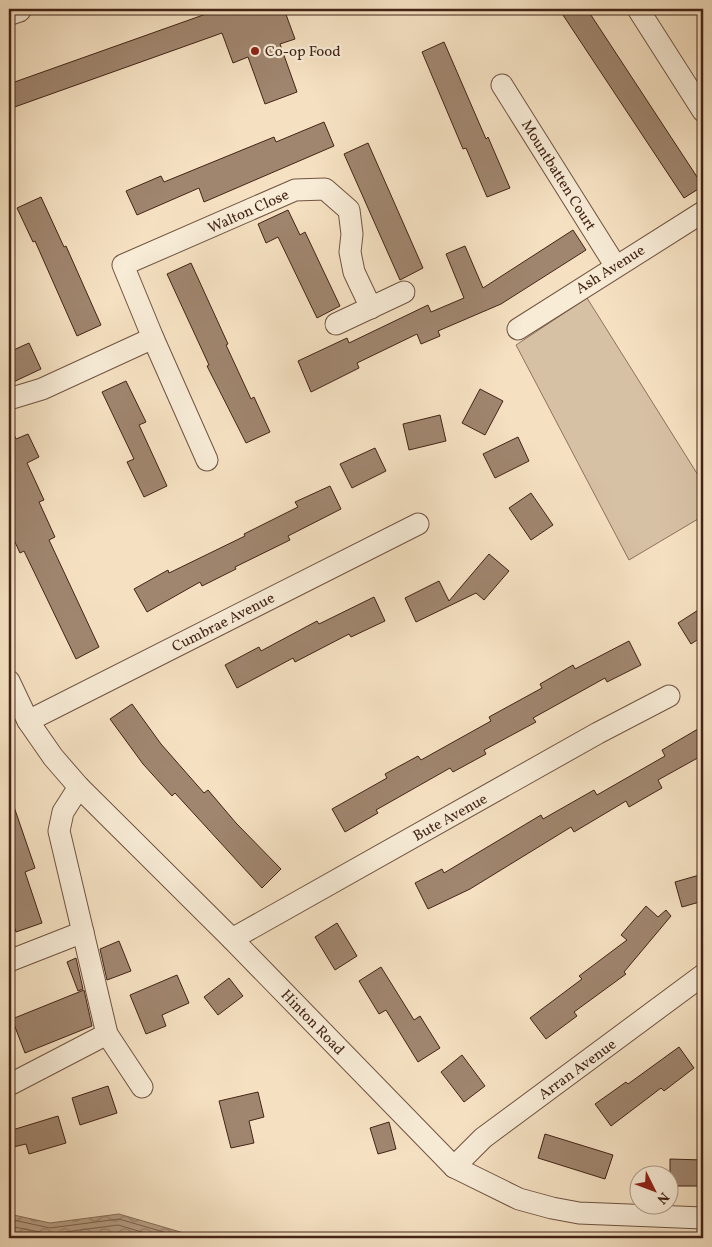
<svg xmlns="http://www.w3.org/2000/svg" width="712" height="1247" font-family="Vollkorn,serif">
	<style>
		.garden { fill: #d7c1a5; stroke: #8d725e }
		.water { fill: url(#water-waves); stroke: #896f5a }
		.lines { fill: none; stroke-linecap: round; stroke-linejoin: round }
		.shore { stroke: #7e624f; stroke-width: 1 }
		.building { fill: #a0866f; stroke: #432416 }
		.minor-casing { stroke: #705341; stroke-width: 23 }
		.tertiary-casing { stroke: #705341; stroke-width: 28 }
		.minor { stroke: #f8ecd7; stroke-width: 21 }
		.tertiary { stroke: #f8ecd7; stroke-width: 26 }
		.poi-dot { fill: #8f2418; stroke: #f8ecd7; stroke-width: 2 }
		.labels { text-anchor: middle; stroke-width: 4.5; stroke-linejoin: round; paint-order: stroke }
		.poi-label { font-size: 15px; fill: #432416; stroke: #f8ecd7; text-anchor: start }
		.street-label { font-size: 15px; fill: #432416; stroke: #f8ecd7 }
	</style>
	<defs>
		<pattern id="water-waves" width="16" height="10" patternUnits="userSpaceOnUse" patternTransform="scale(1.25)"><rect width="16" height="10" fill="#b8a188"/><path d="M0 5q4-4 8 0t8 0" fill="none" stroke="#97836e"/></pattern>
	</defs>
	<rect width="100%" height="100%" fill="#f5e1c2"/>
	<filter id="stains"><feTurbulence type="fractalNoise" baseFrequency=".004" numOctaves="4"/><feColorMatrix values="0 0 0 0 .2 0 0 0 0 .09 0 0 0 0 .02 0 0 0 .5 -.17"/></filter>
	<radialGradient id="worn" r=".72"><stop offset=".6" stop-color="#630" stop-opacity="0"/><stop offset="1" stop-color="#630" stop-opacity=".3"/></radialGradient>
	<polygon class="garden" points="587,298 703,483 703,516 629,560 516,345"/>
	<polygon class="water" points="9,1214 50,1223 119,1214 201,1238 9,1238"/>
	<g class="lines">
		<g class="shore">
			<polyline points="9,1219 50,1228 119,1219 184,1238"/>
			<polyline points="9,1226 50,1234 118,1225 162,1238"/>
			<polyline points="77,1238 117,1233 135,1238"/>
		</g>
	</g>
	<g class="building">
		<polygon points="220,9 284,9 295,39 280,44 297,92 265,104 248,57 233,63 222,33 9,109 9,84"/>
		<polygon points="559,9 587,9 703,186 684,198"/>
		<polygon points="444,42 486,139 488,137 510,188 487,197 466,148 463,149 422,52"/>
		<polygon points="324,122 334,146 204,202 199,188 137,215 126,191 161,176 164,182 274,137 276,142"/>
		<polygon points="368,143 423,268 400,280 344,154"/>
		<polygon points="41,197 64,247 66,246 101,325 77,336 35,241 33,242 17,208"/>
		<polygon points="288,210 300,235 305,232 340,306 317,318 278,237 266,243 258,224"/>
		<polygon points="573,230 586,250 501,304 438,331 440,336 421,344 417,334 357,363 359,368 311,392 298,361 347,338 349,343 428,305 431,312 464,298 446,254 465,246 483,288"/>
		<polygon points="191,263 228,344 226,345 251,399 254,397 270,432 246,443 207,366 209,365 167,274"/>
		<polygon points="29,343 41,369 9,384 9,352"/>
		<polygon points="126,381 146,422 139,425 167,486 144,497 127,462 134,459 102,392"/>
		<polygon points="480,389 503,401 485,435 462,423"/>
		<polygon points="440,415 446,441 409,450 403,424"/>
		<polygon points="9,423 16,439 28,434 39,457 27,463 44,500 39,502 55,537 49,540 99,647 76,659 24,551 20,553 9,529 14,527 9,515"/>
		<polygon points="518,437 529,461 495,478 483,454"/>
		<polygon points="375,448 386,471 352,488 340,464"/>
		<polygon points="330,486 341,509 288,536 290,540 235,567 236,569 202,586 200,582 147,612 134,589 168,570 169,573 245,536 244,534 298,507 295,502"/>
		<polygon points="531,493 553,525 531,540 509,508"/>
		<polygon points="489,554 509,571 484,600 476,593 416,622 405,598 439,581 449,601"/>
		<polygon points="374,597 385,621 351,637 349,634 295,662 293,658 237,688 225,665 259,647 261,651 317,621 319,624"/>
		<polygon points="703,607 703,636 691,644 678,623"/>
		<polygon points="629,641 641,665 607,682 605,678 533,718 536,722 484,750 486,754 453,772 450,768 376,810 378,813 345,832 332,809 387,778 385,774 418,756 421,760 491,721 489,717 542,688 540,684 573,665 575,669"/>
		<polygon points="132,704 161,744 204,793 208,790 236,823 281,869 262,888 175,793 172,796 143,764 110,719"/>
		<polygon points="703,726 703,755 658,780 662,788 629,807 626,801 574,832 571,827 470,889 428,909 415,883 442,869 444,873 541,815 543,819 594,790 597,795 665,756 662,750"/>
		<polygon points="12,801 35,868 25,872 42,923 16,932 9,911 9,802"/>
		<polygon points="703,874 703,901 682,907 675,882"/>
		<polygon points="646,906 658,917 666,910 671,916 624,972 626,974 574,1012 577,1016 546,1039 530,1018 582,979 579,976 627,940 621,935"/>
		<polygon points="337,923 357,956 335,970 315,937"/>
		<polygon points="119,941 131,971 107,980 100,949"/>
		<polygon points="76,958 83,989 78,991 67,962"/>
		<polygon points="381,967 414,1020 420,1016 440,1048 418,1062 386,1010 379,1014 359,981"/>
		<polygon points="177,975 189,1003 162,1015 166,1026 146,1034 130,995"/>
		<polygon points="229,978 243,996 218,1015 204,997"/>
		<polygon points="84,990 92,1026 25,1053 12,1019"/>
		<polygon points="679,1047 694,1068 664,1091 661,1088 611,1126 595,1104 626,1082 628,1084"/>
		<polygon points="462,1055 485,1086 464,1102 441,1072"/>
		<polygon points="108,1086 117,1113 80,1125 72,1098"/>
		<polygon points="258,1092 264,1117 249,1121 254,1143 231,1148 219,1101"/>
		<polygon points="58,1116 66,1143 29,1154 26,1144 9,1148 9,1131"/>
		<polygon points="389,1122 396,1149 378,1154 370,1128"/>
		<polygon points="545,1134 613,1155 605,1179 538,1158"/>
		<polygon points="670,1159 703,1160 703,1186 670,1186"/>
	</g>
	<g class="lines">
		<defs>
			<g id="minor">
				<polyline points="638,9 703,111"/>
				<polyline points="502,85 615,265"/>
				<polyline points="336,324 404,292"/>
				<polyline points="518,329 703,212"/>
				<polyline points="153,338 207,460"/>
				<polyline points="9,399 42,389 153,338 123,265 295,190 325,189 349,210 352,234 350,252 354,272 371,308"/>
				<polyline points="9,681 28,721 53,757 79,787 232,939 454,1167 519,1199 552,1208 579,1213 703,1218"/>
				<polyline points="28,721 418,524"/>
				<polyline points="79,787 63,812 59,831 107,1034 142,1087"/>
				<polyline points="232,939 598,733 669,696"/>
				<polyline points="9,961 83,932"/>
				<polyline points="9,1085 107,1034"/>
				<polyline points="454,1167 483,1138 703,975"/>
			</g>
			<polyline id="tertiary" points="9,12 18,9"/>
		</defs>
		<use href="#minor" class="minor-casing"/>
		<use href="#tertiary" class="tertiary-casing"/>
		<use href="#minor" class="minor"/>
		<use href="#tertiary" class="tertiary"/>
	</g>
	<circle class="poi-dot" cx="255" cy="51" r="5"/>
	<g class="labels">
		<g class="poi-label">
			<text x="265" y="56">Co-op Food</text>
		</g>
		<g class="street-label">
			<text transform="translate(559 175) rotate(58)" y="5">Mountbatten Court</text>
			<text transform="translate(248 211) rotate(-24)" y="5">Walton Close</text>
			<text transform="translate(610 269) rotate(-32)" y="5">Ash Avenue</text>
			<text transform="translate(223 622) rotate(-27)" y="5">Cumbrae Avenue</text>
			<text transform="translate(450 817) rotate(-29)" y="5">Bute Avenue</text>
			<text transform="translate(313 1022) rotate(46)" y="5">Hinton Road</text>
			<text transform="translate(577 1069) rotate(-36)" y="5">Arran Avenue</text>
		</g>
	</g>
	<rect width="712" height="1247" fill="none" stroke="#f5e1c2" stroke-width="30"/>
	<rect x="10" y="10" width="692" height="1227" fill="none" stroke="#432416" stroke-width="2.5"/>
	<rect x="15" y="15" width="682" height="1217" fill="none" stroke="#432416"/>
	<g transform="translate(654 1190) rotate(132)"><circle r="24" fill="#f8ecd7" stroke="#b09c8a"/>
	<path d="M0-4L9 19L0 12L-9 19Z" fill="#8f2418"/>
	<text y="-8" font-size="14" font-weight="bold" text-anchor="middle" fill="#432416">N</text>
	</g>
	<rect width="100%" height="100%" filter="url(#stains)"/>
	<rect width="100%" height="100%" fill="url(#worn)"/>
</svg>
